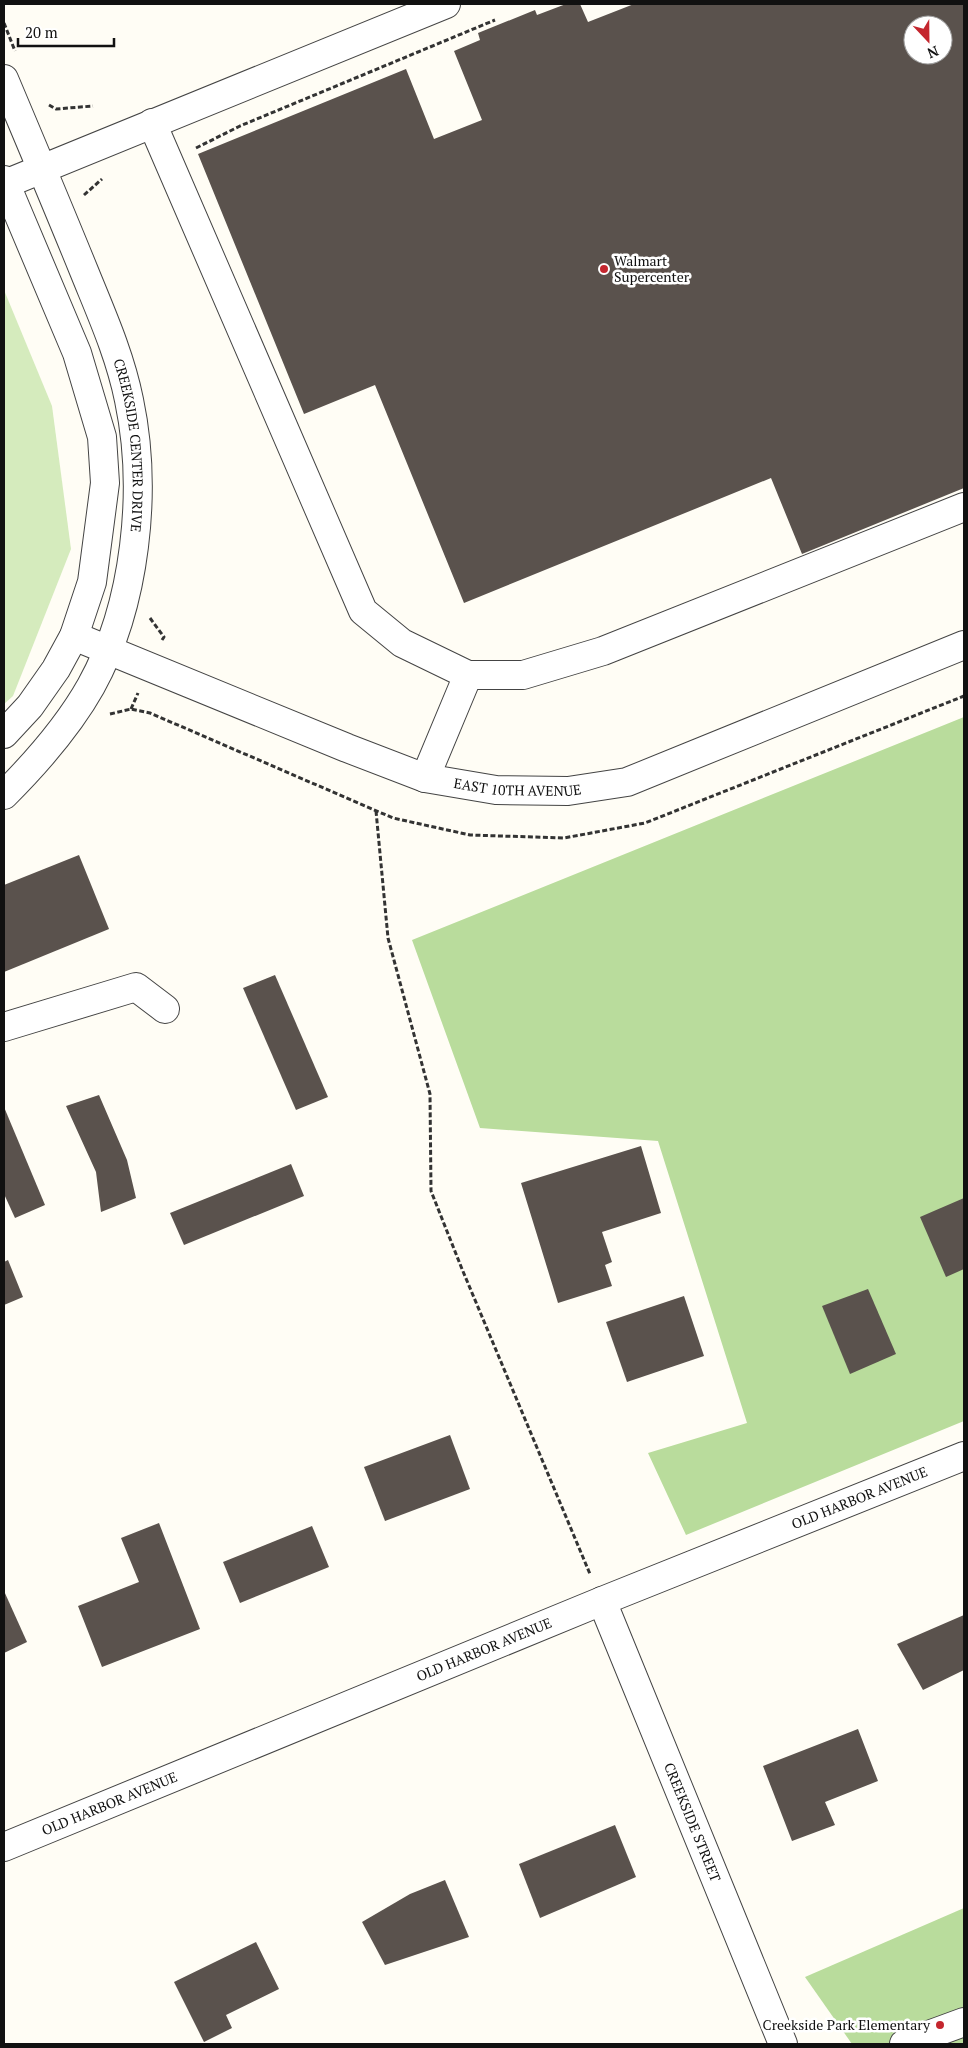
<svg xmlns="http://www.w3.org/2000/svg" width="968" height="2048" font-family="'PT Serif',serif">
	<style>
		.green { fill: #d5ebbd }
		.forest { fill: #b9dc9c }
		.building { fill: #5a524d; fill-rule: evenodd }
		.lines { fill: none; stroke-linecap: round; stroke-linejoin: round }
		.minor-casing { stroke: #444; stroke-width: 30 }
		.path { stroke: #333; stroke-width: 3; stroke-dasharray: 5 2.5; stroke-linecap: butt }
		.minor { stroke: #fff; stroke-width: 28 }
		.poi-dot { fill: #c4262e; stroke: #fff; stroke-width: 2 }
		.labels { text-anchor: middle; stroke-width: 5; stroke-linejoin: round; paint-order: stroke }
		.poi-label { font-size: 14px; fill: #111; stroke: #fff; text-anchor: start }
		.street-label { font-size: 14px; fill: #111; stroke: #fff }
	</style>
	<rect width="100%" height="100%" fill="#fffdf5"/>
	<polygon class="green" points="4,290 52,406 71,549 13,696 4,704"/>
	<g class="forest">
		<polygon points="964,717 964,1421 686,1535 648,1453 747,1423 658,1141 480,1128 412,940"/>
		<polygon points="964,1908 964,2044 852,2044 805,1977"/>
	</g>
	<g class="building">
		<path d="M566,4H580L588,22L634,4H964V488L802,554L771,478L464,603L375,385L304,414L198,154L406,69L434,139L482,120L454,51L480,40L478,33L535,10L537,15ZM913,25H943V55H913Z"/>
		<polygon points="79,855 109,929 4,972 4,885"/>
		<polygon points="275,975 328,1097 296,1110 243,988"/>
		<polygon points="99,1095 127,1160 136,1198 101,1212 96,1172 66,1106"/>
		<polygon points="4,1107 45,1205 15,1218 4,1194"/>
		<polygon points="641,1146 661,1213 602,1232 612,1262 605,1265 612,1286 558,1303 521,1183"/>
		<polygon points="291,1164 304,1196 184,1245 170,1213"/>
		<polygon points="964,1198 964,1269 946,1277 920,1217"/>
		<polygon points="8,1260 23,1297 4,1305 4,1262"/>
		<polygon points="868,1289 896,1354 850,1374 822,1306"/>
		<polygon points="684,1296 704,1356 627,1382 606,1322"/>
		<polygon points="450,1435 470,1489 385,1521 364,1467"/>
		<polygon points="159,1523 200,1629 102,1667 78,1606 139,1582 121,1538"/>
		<polygon points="312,1526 329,1567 240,1603 223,1562"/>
		<polygon points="4,1591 27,1642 4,1653"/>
		<polygon points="964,1615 964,1670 923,1690 897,1644"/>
		<polygon points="858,1729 878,1781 825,1802 835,1825 792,1841 763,1766"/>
		<polygon points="615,1825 636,1877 540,1918 519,1864"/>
		<polygon points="445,1880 469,1937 385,1965 362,1922 410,1894"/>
		<polygon points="256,1942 279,1989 226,2015 232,2028 204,2042 174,1982"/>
	</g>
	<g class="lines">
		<defs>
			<g id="minor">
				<path id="s1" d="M4,79C31,143 58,207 84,271C101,313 120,355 129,400C148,490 136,605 91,686C68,727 37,762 4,795"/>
				<polyline points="152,123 363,611 402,643 468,675 523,675 603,651 964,507"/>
				<polyline points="4,180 77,353 102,437 105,483 92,582 74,636 56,669 30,706 4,734"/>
				<polyline points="5,184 446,4"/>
				<path id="s2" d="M74,636L347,748L425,778L496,790L568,791L627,782L964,645"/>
				<polyline points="425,778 468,675"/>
				<polyline points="4,1027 136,987 165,1009"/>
				<path id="s3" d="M602,1601L783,2044"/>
				<path id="s4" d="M4,1847L602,1601L964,1456"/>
				<polyline points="904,2044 964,2022"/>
			</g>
		</defs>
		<use href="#minor" class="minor-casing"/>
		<g class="path">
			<polyline points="4,23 15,51"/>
			<polyline points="49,105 56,109 93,106"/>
			<polyline points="196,148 240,126 495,20"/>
			<polyline points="84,195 102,179"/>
			<polyline points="150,618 164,637 162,640"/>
			<polyline points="131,709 138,693"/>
			<polyline points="110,714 131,709 150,713 393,818 470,835 564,838 645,823 964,696"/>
			<polyline points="376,811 388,938 430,1094 431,1191 462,1269 590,1574"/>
		</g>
		<use href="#minor" class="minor"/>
	</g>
	<g class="poi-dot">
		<circle cx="604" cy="269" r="5"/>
		<circle cx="940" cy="2025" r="5"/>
	</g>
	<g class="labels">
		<g class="poi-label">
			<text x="614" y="266">Walmart<tspan x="614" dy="16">Supercenter</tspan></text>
			<text x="930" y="2030" text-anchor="end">Creekside Park Elementary</text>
		</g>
		<g class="street-label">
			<text dy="5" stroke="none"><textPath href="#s1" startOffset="390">CREEKSIDE CENTER DRIVE</textPath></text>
			<text dy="5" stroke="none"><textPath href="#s2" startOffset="472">EAST 10TH AVENUE</textPath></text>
			<text dy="5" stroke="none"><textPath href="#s4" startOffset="924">OLD HARBOR AVENUE</textPath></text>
			<text dy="5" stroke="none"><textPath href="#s4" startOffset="519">OLD HARBOR AVENUE</textPath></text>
			<text dy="5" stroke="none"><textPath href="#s4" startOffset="114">OLD HARBOR AVENUE</textPath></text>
			<text dy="5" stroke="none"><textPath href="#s3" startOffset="239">CREEKSIDE STREET</textPath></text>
		</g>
	</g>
	<rect width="968" height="2048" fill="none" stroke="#111111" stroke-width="10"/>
	<g transform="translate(928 40) rotate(158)"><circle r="24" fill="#ffffff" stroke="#a0a0a0"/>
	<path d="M0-4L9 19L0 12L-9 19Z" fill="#c4262e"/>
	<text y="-8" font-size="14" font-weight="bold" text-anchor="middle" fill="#111111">N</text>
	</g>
	<path d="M18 38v8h96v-8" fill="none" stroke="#111111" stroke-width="2.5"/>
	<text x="25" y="38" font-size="15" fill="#111111" stroke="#ffffff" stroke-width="4" paint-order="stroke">20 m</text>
</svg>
